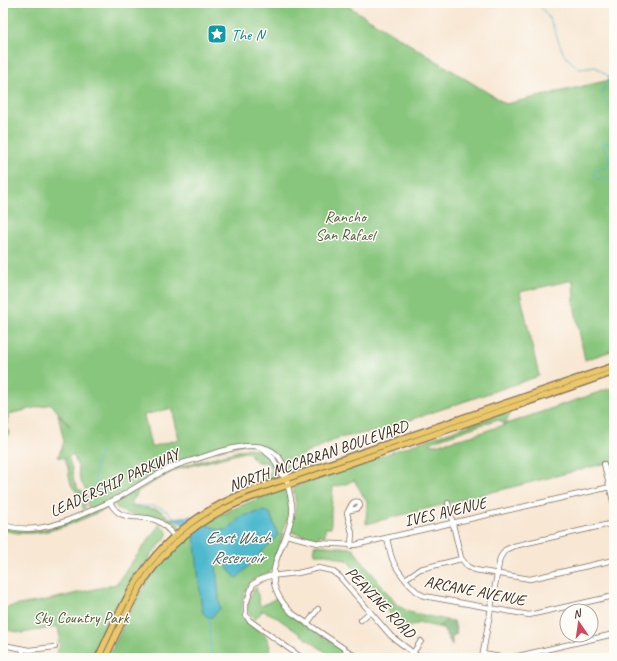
<svg xmlns="http://www.w3.org/2000/svg" width="617" height="661" font-family="Caveat,sans-serif">
	<style>
		.green { fill: #88c67d; stroke: #62784e; fill-rule: evenodd }
		.forest { fill: #6eab6c; stroke: #546a45 }
		.water { fill: #50b9ce; stroke: #467276 }
		.lines { fill: none; stroke-linecap: round; stroke-linejoin: round }
		.stream { stroke: #50b9ce; stroke-width: 1 }
		.minor-casing { stroke: #7d6c5d; stroke-width: 6 }
		.major-casing { stroke: #7d6c5d; stroke-width: 8 }
		.minor { stroke: #fff; stroke-width: 4.5 }
		.major { stroke: #eac769; stroke-width: 5.5 }
		.labels { text-anchor: middle; stroke-width: 3; stroke-linejoin: round; paint-order: stroke }
		.culture-label { font-size: 16px; fill: #0d838f; stroke: #fdfcf7; text-anchor: start }
		.park-label { font-size: 16px; fill: #52593a; stroke: #fdfcf7 }
		.street-label { font-size: 16px; fill: #3b2a1e; stroke: #fdfcf7 }
		.water-label { font-size: 17px; font-style: italic; fill: #425c5c; stroke: #fdfcf7 }
	</style>
	<rect width="100%" height="100%" fill="#fdfcf7"/>
	<filter id="ink" filterUnits="userSpaceOnUse"><feTurbulence type="fractalNoise" baseFrequency=".025" numOctaves="2"/><feDisplacementMap in="SourceGraphic" scale="8" xChannelSelector="R" yChannelSelector="G"/><feConvolveMatrix kernelMatrix="1 2 1 2 8 2 1 2 1" color-interpolation-filters="sRGB"/></filter>
	<filter id="wash" filterUnits="userSpaceOnUse"><feTurbulence type="fractalNoise" baseFrequency=".012" numOctaves="4" result="noise"/><feDisplacementMap in="SourceGraphic" scale="16" xChannelSelector="R" yChannelSelector="G"/><feGaussianBlur stdDeviation="0.9" result="paint"/><feColorMatrix in="noise" values="0 0 0 0 0 0 0 0 0 0 0 0 0 0 0 0 0 1.4 0 .05"/><feComposite in="paint" operator="in"/></filter>
	<g filter="url(#wash)">
		<rect width="100%" height="100%" fill="#f8e7d3"/>
		<g class="green">
			<path d="M3,3H343L506,104L614,79V350L585,360L574,305L573,280L520,292L539,376L378,431L338,438L290,461L294,471H289L284,463L261,445L243,444L184,460L168,466L116,497L90,509L87,505L88,494L80,480L78,467L73,454L68,457L72,468L74,482L79,490L82,491L85,495V511C79,505 84,501 81,494C70,491 69,477 68,467C67,464 65,462 65,458L58,457L64,442L58,414L70,427L51,404L9,414L7,425L9,434L3,443ZM172,408L179,439L151,447L144,415Z"/>
			<path d="M614,387V495L607,463L366,524L367,502L354,480L346,484L333,487L331,512V528H325V536L319,535L318,540L291,532C294,514 298,508 293,489L295,486L509,411L510,414L506,423H503L502,421L495,420L439,439L432,442L430,444L435,445L471,436Z"/>
			<path d="M249,448C263,450 277,460 278,475L275,478L260,484L266,475L272,470L266,462C256,464 254,460 249,452H245L175,470L138,491L136,496L131,502V506L156,509L161,511L180,526L175,529L171,528C153,507 132,523 115,506V503L157,477L174,468Z"/>
			<path d="M283,490H286C290,498 290,505 289,514L272,570C268,575 256,575 249,584C242,595 238,615 249,624C254,628 263,632 266,637C270,642 270,652 272,658H108C119,635 129,612 142,590C176,532 222,510 283,490Z"/>
			<path d="M108,505L110,507C76,522 41,541 3,530V527C48,538 68,520 108,505Z"/>
			<polygon points="160,524 167,531 167,536 142,566 132,580 93,658 57,658 57,651 60,646 58,642 60,638 58,627 22,633 3,629 3,608 52,599 116,584"/>
			<polygon points="314,545 352,548 397,605 409,612 447,620 438,627 420,623 408,627 397,623 348,561 327,554 315,554"/>
			<path d="M256,587L260,605L261,606L277,598L284,608L291,615L354,658H334L273,615L261,610L262,612L254,620C243,611 249,596 256,587Z"/>
		</g>
		<polygon class="forest" points="447,620 454,621 457,634 452,636 452,645 443,629 438,627"/>
		<path class="water" d="M264,511L270,513L278,535L237,578C229,573 227,563 219,559L216,566L220,609L212,617H207L203,613L201,603L194,532C189,525 179,523 171,518L191,516L204,524L220,530L228,529L242,516Z"/>
		<g class="lines">
			<g class="stream">
				<path d="M477,3C484,7 501,5 509,3"/>
				<path d="M538,3L551,21L564,55L579,69L596,67L608,76L609,78C602,92 595,99 614,107"/>
				<polyline points="613,143 602,143 609,157 609,165 605,168 595,171 594,175 597,178 612,181 614,189"/>
				<path d="M614,216C612,222 609,226 614,231"/>
				<path d="M101,451C97,461 93,478 97,488L104,492"/>
				<path d="M132,505C152,507 158,502 174,517"/>
				<polyline points="209,617 211,658"/>
			</g>
		</g>
	</g>
	<g filter="url(#ink)">
		<g class="lines">
			<defs>
				<g id="minor">
					<polyline points="260,447 273,458 281,474 286,479"/>
					<polyline points="604,464 614,505"/>
					<path d="M110,502C120,523 138,514 155,520C163,522 169,530 174,536"/>
					<polyline points="448,503 461,558 468,567 475,570 530,579 614,560"/>
					<path d="M350,510L356,509L360,506L359,502C351,499 351,508 347,513L352,533L351,546"/>
					<path d="M3,525C29,533 52,527 76,517C90,511 104,505 118,498C143,483 165,467 193,460C217,453 260,434 279,457C282,462 286,468 287,473C287,476 286,477 287,479C288,492 294,502 292,515C285,554 254,575 292,613L358,658"/>
					<polyline points="286,535 318,543 355,545 610,487"/>
					<path d="M387,538C389,546 390,555 394,563C399,573 414,592 424,596L529,615L614,596"/>
					<polyline points="405,579 420,569 461,559"/>
					<polyline points="361,620 370,612"/>
					<polyline points="307,624 318,609"/>
					<polyline points="3,645 29,650 55,647"/>
					<polyline points="413,653 421,641"/>
					<polyline points="483,654 506,658 514,657 614,634"/>
					<polyline points="22,658 23,649"/>
					<polyline points="302,658 249,620 246,615 246,604 253,584 261,579 270,576 298,573 319,568 332,571 340,577 391,636 420,658"/>
					<polyline points="482,658 500,558 505,550 514,546 614,523"/>
				</g>
				<g id="major">
					<path d="M98,658C111,631 123,601 140,576C166,537 204,509 247,492L614,366"/>
					<path d="M105,658C117,633 128,607 142,584C167,544 204,516 247,499L614,372"/>
				</g>
			</defs>
			<use href="#minor" class="minor-casing"/>
			<use href="#major" class="major-casing"/>
			<use href="#minor" class="minor"/>
			<use href="#major" class="major"/>
		</g>
	</g>
	<defs>
		<symbol id="sight-square" viewBox="-11 -11 22 22"><rect x="-9" y="-9" width="18" height="18" rx="4" fill="#0f9aa8" stroke="#fdfcf7"/><path d="M0-6L1.8-2.2L6-1.7L2.9 1.2L3.7 5.4L0 3.3L-3.7 5.4L-2.9 1.2L-6-1.7L-1.8-2.2Z" fill="#fff"/></symbol>
	</defs>
	<g fill-rule="evenodd">
		<use href="#sight-square" x="206" y="23" width="22" height="22"/>
	</g>
	<g class="labels">
		<g class="culture-label">
			<text x="231" y="40">The N</text>
		</g>
		<g class="park-label">
			<text x="345" y="222">Rancho<tspan x="345" dy="18">San Rafael</tspan></text>
			<text x="81" y="623">Sky Country Park</text>
		</g>
		<g class="street-label">
			<text transform="translate(318 455) rotate(-19)" y="6">NORTH MCCARRAN BOULEVARD</text>
			<text transform="translate(114 482) rotate(-25)" y="6">LEADERSHIP PARKWAY</text>
			<text transform="translate(445 511) rotate(-13)" y="6">IVES AVENUE</text>
			<text transform="translate(475 590) rotate(11)" y="6">ARCANE AVENUE</text>
			<text transform="translate(381 602) rotate(46)" y="6">PEAVINE ROAD</text>
		</g>
		<g class="water-label">
			<text x="238" y="543">East Wash<tspan x="238" dy="20">Reservoir</tspan></text>
		</g>
	</g>
	<rect width="617" height="661" fill="none" stroke="#fdfcf7" stroke-width="16"/>
	<g transform="translate(579 623) rotate(347)"><circle r="19" fill="#fdfcf7" stroke="#afa8a0"/>
	<path d="M0-3L7 15L0 10L-7 15Z" fill="#d1495b"/>
	<text y="-6" font-size="11" font-weight="bold" text-anchor="middle" fill="#3b2a1e">N</text>
	</g>
</svg>
